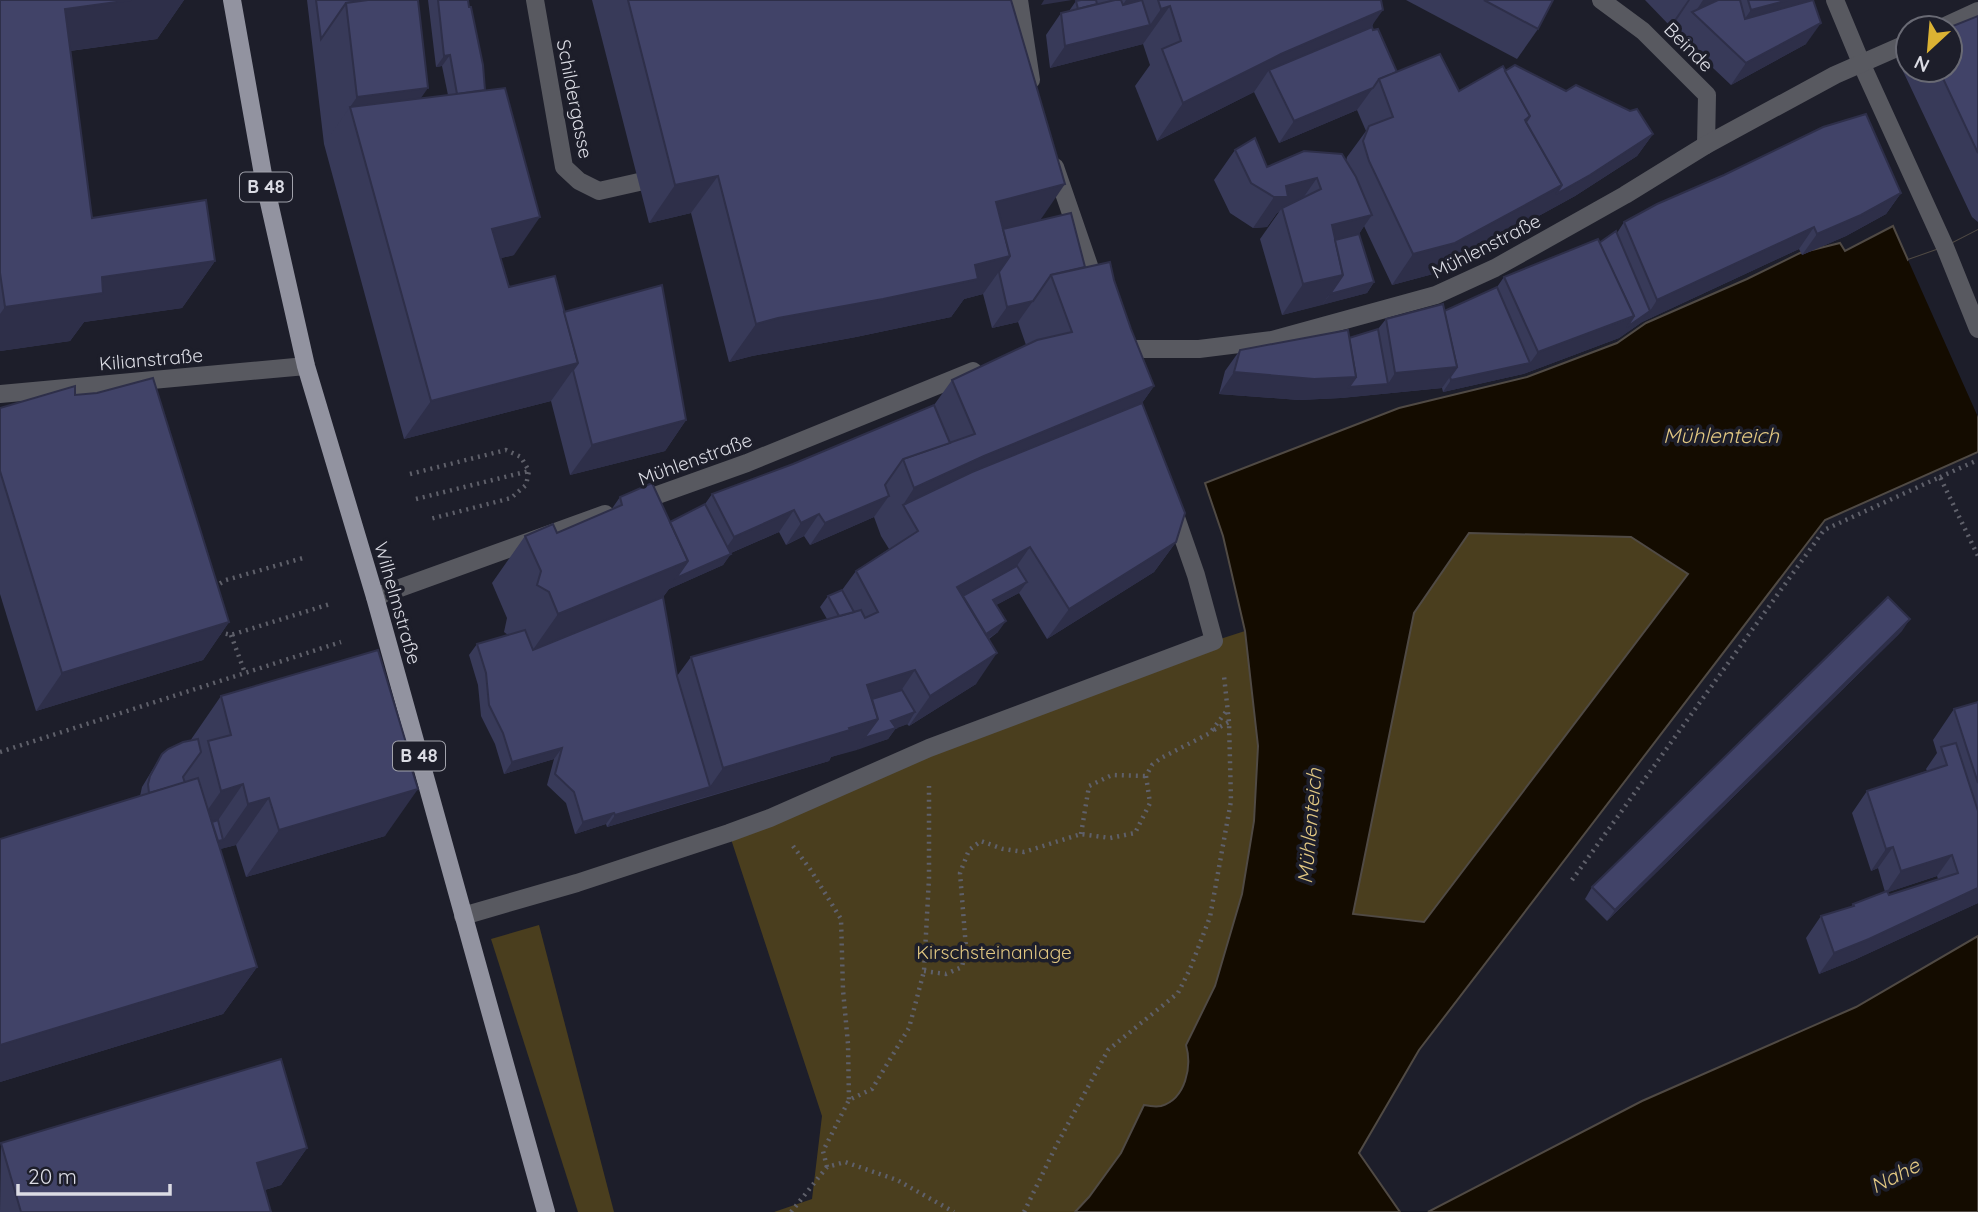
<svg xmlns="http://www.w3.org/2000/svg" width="1978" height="1212" font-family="Quicksand,sans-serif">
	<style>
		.green { fill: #4a3e1e }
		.water { fill: #140c00; stroke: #504a44; stroke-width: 2; fill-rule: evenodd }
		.pier { fill: #1d1e2a }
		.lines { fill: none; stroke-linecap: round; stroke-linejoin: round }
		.path { stroke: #5f606a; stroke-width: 4.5; stroke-dasharray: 2 5; stroke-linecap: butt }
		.service { stroke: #585960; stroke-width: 18 }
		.pedestrian { stroke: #585960; stroke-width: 18 }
		.minor { stroke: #585960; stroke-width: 18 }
		.primary { stroke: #9293a0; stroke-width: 18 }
		.wall { fill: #383a59; fill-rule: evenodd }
		.shaded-wall { fill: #2e2f49 }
		.building { fill: #414368; stroke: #2e2f49; stroke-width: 2 }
		.labels { text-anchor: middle; stroke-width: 7; stroke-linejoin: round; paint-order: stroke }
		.shield { fill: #1d1e2a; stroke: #a2a3ac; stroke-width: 2 }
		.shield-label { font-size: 18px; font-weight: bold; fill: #dbdce4 }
		.street-label { font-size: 19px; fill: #dbdce4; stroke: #1d1e2a }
		.park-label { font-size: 19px; fill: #e0c681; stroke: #1d1e2a }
		.water-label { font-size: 21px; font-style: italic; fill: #e1c782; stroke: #1d1e2a }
	</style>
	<rect width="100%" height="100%" fill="#1d1e2a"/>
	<g class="green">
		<polygon points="1469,533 1631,537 1689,574 1424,923 1352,914 1414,613"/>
		<path d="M1245,631L1258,746L1254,821L1242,894L1227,948L1215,986L1186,1045C1192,1066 1186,1099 1161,1106C1156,1107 1149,1106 1144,1106L1121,1153L1089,1197L1075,1212H774L812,1199L822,1116L729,833L1214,641Z"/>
		<polygon points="539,925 614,1212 578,1212 491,939"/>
	</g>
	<g class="water">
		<path d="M1893,226L1908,260L1945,247L1978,230V452L1825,520L1419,1050L1359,1153L1400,1212H1075L1089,1197L1121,1153L1144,1105C1149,1106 1156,1107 1161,1106C1186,1099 1192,1066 1186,1045L1215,986L1242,894L1254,821L1258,746L1245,631L1223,536L1205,483L1399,408L1527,377L1617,343L1646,323L1747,279L1800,253L1840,243L1845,251ZM1469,533L1631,537L1688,574L1424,922L1353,914L1414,613Z"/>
		<polygon points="1978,936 1978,1212 1428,1212 1642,1101 1856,1007"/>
	</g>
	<polygon class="pier" points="1978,230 1978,417 1908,260 1945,247"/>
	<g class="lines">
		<g class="path">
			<polyline points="410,474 506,450 521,457 529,471 526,485 511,498 430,519"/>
			<polyline points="1940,477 1978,460"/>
			<polyline points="416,499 529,471"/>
			<polyline points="214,587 226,580 303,558"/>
			<polyline points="219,632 231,635 330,604"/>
			<polyline points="231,635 245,673"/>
			<polyline points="1214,730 1229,722"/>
			<polyline points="0,752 341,642"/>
			<polyline points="1081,834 1089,786 1112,775 1146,776"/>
			<polyline points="793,846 810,869 841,919 843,990 848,1044 849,1100"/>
			<polyline points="1572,880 1824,530 1940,477 1978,556"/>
			<polyline points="924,971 946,974 962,967 966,948 960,873 969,850 981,841 1003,849 1024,852 1081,834 1110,838 1135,833 1150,803 1146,776 1152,765 1161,758 1210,733 1228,709"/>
			<polyline points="827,1167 823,1151 849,1100 872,1089 909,1028 924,971 929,878 929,786"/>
			<polyline points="791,1212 827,1167 845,1162 897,1180 954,1212"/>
			<polyline points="1024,1212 1056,1146 1108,1050 1178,993 1190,969 1210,917 1231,801 1229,722 1224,676"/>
		</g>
		<g class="service">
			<polyline points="535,0 564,167 579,181 599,191 639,182"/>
			<polyline points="1019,0 1031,80"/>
			<polyline points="1055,167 1096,286"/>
		</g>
		<polyline class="pedestrian" points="1835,0 1862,65"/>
		<g class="minor">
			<polyline points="1601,0 1643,31 1707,95 1706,145"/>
			<polyline points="1941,28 1978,11"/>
			<polyline points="1862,65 1945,247 1978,329"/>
			<polyline points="1117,349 1199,349 1272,340 1436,295 1495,268 1625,195 1706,145 1835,75 1908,43"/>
			<polyline points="0,394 306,366"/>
			<polyline points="638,502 747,463 973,371"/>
			<polyline points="375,597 605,514"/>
			<polyline points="463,916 577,883 729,833 770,818 929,748 1214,641 1196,575 1173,509"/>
		</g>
		<polyline class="primary" points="232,0 264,180 306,366 375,597 546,1212"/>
	</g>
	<g class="wall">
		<polygon points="0,0 184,0 157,39 70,51 92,218 215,261 182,308 84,322 70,341 0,351"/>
		<polygon points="307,0 418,0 421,98 448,95 442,66 436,67 428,0 468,0 485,90 514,255 501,258 509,287 564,312 686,420 665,451 570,475 551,401 404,439 324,144"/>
		<path d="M592,0H1011L1040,220L1085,267L1114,280L1131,329L1154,386L1142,403L1176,542L1154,572L1047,639L1019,593L996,605L998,632L989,639L976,684L909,726L907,724L896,728L888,739L831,757L829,761L607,827L606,824L575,834L566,803L547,785L554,759L504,774L495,744L481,716L478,685L469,655L477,644L508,635L504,632L507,618L492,583L525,536L557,533L611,510L620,497L670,522L705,504L712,494L793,464L934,405L952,380L1026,345L1018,322L992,328L983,294L964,299L951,317L856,337L752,356L729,362L691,213L649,223ZM874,517L881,536L889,549L856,571L842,590L828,596L820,607L827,619L691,657L677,676L663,597L669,589L723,565L731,553L779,532L786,545L804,536L810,545Z"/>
		<polygon points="1081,0 1381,0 1372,27 1397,72 1459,91 1505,71 1566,91 1653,134 1637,156 1575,196 1433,274 1392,285 1364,226 1359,234 1374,282 1367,293 1282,315 1260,239 1279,212 1277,213 1267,227 1253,228 1230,213 1214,180 1235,150 1267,167 1346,161 1347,157 1366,131 1357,110 1279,143 1254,92 1157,141 1135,86 1150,65 1143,44 1050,68 1046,35 1061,13 1069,11 1076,1"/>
		<polygon points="1406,0 1553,0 1538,29 1517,59"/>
		<polygon points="1645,0 1813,0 1806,44 1731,85 1677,34 1681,29 1676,21 1670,26"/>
		<polygon points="1978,16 1978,222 1972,217 1902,69 1908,60 1908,70 1950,70"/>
		<polygon points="1901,193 1886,214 1846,236 1802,255 1799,249 1642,322 1619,338 1523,374 1443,392 1442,388 1341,398 1299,400 1219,394 1225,371 1240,350 1349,338 1378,329 1386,319 1444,311 1497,287 1504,277 1599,243 1617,233 1624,222"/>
		<polygon points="75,395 229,622 203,660 36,711 0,594 0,408"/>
		<polygon points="1902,631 1607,921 1585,899 1592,887"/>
		<polygon points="221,696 409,758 385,836 246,877 236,845 220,849 257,967 223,1014 0,1082 0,839 140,796 142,787 162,754 190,741"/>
		<path d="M1978,702V903L1854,960L1819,974L1806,938L1821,916L1851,907L1853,904L1885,892L1878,868L1871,871L1852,813L1867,791L1927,771L1926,769L1937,753L1933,740L1954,709ZM1937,876L1938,879L1889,895L1888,892Z"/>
		<polygon points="1,1143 307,1148 281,1185 265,1190 271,1212 0,1212"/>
	</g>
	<g class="shaded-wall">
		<polygon points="131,0 184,0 157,39 32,56 65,9"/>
		<polygon points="1044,0 1072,0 1041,5"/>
		<polygon points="1126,0 1142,0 1108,27"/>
		<polygon points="1688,0 1690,0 1676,21 1670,26"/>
		<polygon points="1703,0 1731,0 1694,14"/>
		<polygon points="1788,0 1813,0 1729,41 1751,10"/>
		<polygon points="1170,6 1143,44 1050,68 1065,46 1150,25 1161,9"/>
		<polygon points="1383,10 1356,48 1269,70 1254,92 1157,141 1183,103 1281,54"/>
		<polygon points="1821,23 1806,44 1731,85 1746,63"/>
		<polygon points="450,55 442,66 436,67 444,56"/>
		<polygon points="428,88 395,135 350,107 324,144 357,97"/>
		<polygon points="1373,88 1357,110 1279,143 1294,121"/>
		<polygon points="1653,134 1637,156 1575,196 1433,274 1392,285 1413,254"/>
		<polygon points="718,176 691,213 649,223 675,185"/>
		<polygon points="1317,178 1296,208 1282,208 1279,212 1277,213 1267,227 1253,228 1274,197 1286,186"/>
		<polygon points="1065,184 1039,222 989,235 996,202"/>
		<polygon points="1901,193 1886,214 1846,236 1802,255 1817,234"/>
		<polygon points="1372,215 1351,245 1320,253 1332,225"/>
		<polygon points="540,217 514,255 466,266 492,229"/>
		<polygon points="1814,227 1799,249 1642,322 1619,338 1523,374 1443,392 1451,380 1530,363 1538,352 1650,311 1657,300"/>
		<polygon points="1010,256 983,294 964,299 951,317 856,337 752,356 729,362 756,324"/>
		<polygon points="215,261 182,308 84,322 70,341 0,351 0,314 5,307 102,277"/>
		<polygon points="1343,275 1322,305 1282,315 1303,284"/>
		<polygon points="1374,282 1367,293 1322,305 1330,294"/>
		<polygon points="1033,301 1018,322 992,328 1007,307"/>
		<polygon points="578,363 551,401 404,439 431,401"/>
		<polygon points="1457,367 1442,388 1341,398 1299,400 1219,394 1234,372 1356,377 1388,384 1395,373"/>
		<polygon points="1154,386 1121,433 903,505 914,488 984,456"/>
		<polygon points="686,420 665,451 570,475 592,445"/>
		<polygon points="889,496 874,517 810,545 825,523"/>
		<polygon points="794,510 779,532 719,558 734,537"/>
		<polygon points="819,514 804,536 786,545 801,523"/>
		<polygon points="1176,542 1154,572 1047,639 1069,609"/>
		<polygon points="1030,547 1009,577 947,612 957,587"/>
		<polygon points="731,554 723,565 669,589 655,608 525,661 558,614 688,561"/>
		<polygon points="1027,582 1019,593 985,611 993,600"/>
		<polygon points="1910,619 1902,631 1607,921 1615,910"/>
		<polygon points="1006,621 998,632 960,657 968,646"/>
		<polygon points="229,622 203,660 36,711 62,673"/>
		<polygon points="997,653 976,684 909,726 930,696"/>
		<polygon points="915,670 894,701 856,712 867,685"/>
		<polygon points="915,712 908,724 889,731 896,728 888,739 857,750 864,738 891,721"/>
		<polygon points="878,719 857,750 831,757 829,761 702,798 723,768"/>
		<polygon points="562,748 554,759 504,774 512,762"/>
		<polygon points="410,756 379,801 418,789 385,836 246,877 279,830"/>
		<polygon points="243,784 210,832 188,838 221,791"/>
		<polygon points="710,787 702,798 607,827 615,815"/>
		<polygon points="269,798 236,845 178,860 186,849 223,840 248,804"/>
		<polygon points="614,813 606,824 575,834 583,822"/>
		<polygon points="1893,847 1878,868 1871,871 1886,849"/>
		<polygon points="1952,855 1937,876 1886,893 1901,871"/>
		<polygon points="1978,888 1978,903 1854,960 1819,974 1834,953"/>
		<polygon points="257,967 223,1014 0,1082 0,1045"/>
		<polygon points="307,1148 281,1185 231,1200 257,1163"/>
	</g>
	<g class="building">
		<polygon points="0,0 131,0 65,9 92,218 206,200 215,261 102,277 103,293 5,307 0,273"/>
		<polygon points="316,0 368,0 346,3 321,39"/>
		<polygon points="368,0 418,0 428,88 357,97 346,3"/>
		<polygon points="438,0 468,0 469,7 471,7 483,65 485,90 457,94 450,55 444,56"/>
		<polygon points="628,0 1011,0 1065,184 996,202 1010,256 975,265 978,279 883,299 778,318 756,324 718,176 675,185"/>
		<polygon points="1081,0 1096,0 1097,4 1078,9 1076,1"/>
		<polygon points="1115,0 1121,0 1123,5 1142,0 1150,25 1065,46 1061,13"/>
		<polygon points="1158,0 1381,0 1383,10 1281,54 1183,103 1162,49 1181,41 1170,6 1161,9"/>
		<polygon points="1484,0 1553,0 1538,29"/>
		<polygon points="1718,0 1740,0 1745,19 1813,0 1821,23 1746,63 1692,12"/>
		<polygon points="1748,0 1788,0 1751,10"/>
		<polygon points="1978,16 1978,153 1939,70 1950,70 1950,28 1948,28"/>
		<polygon points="1372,27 1373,30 1378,29 1397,72 1379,79 1373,88 1294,121 1269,70"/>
		<polygon points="1440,54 1459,91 1503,66 1530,116 1525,120 1562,185 1455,243 1413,254 1369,161 1363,141 1369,126 1393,117 1379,79"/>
		<polygon points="1515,65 1566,91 1576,85 1630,111 1637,109 1653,134 1590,175 1556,194 1562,185 1526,122 1530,116 1505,71"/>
		<polygon points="505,88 540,217 492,229 509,287 555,276 578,363 431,401 350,107"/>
		<polygon points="1866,114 1901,193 1861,215 1817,234 1814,227 1657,300 1624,222 1657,204 1724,175 1823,127"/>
		<polygon points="1255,138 1267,167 1304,151 1342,154 1356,177 1372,215 1332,225 1343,275 1303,284 1282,208 1321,189 1317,178 1286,186 1288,197 1274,197 1251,183 1235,150"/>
		<polygon points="1071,213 1085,267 1051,275 1033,301 1007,307 999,272 1010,256 1003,229"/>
		<polygon points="1616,231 1650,311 1627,327 1634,316 1599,243"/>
		<polygon points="1359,234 1374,282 1330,294 1343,275 1335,240"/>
		<polygon points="1598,239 1634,316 1538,352 1504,277"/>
		<polygon points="1110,262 1114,280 1131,329 1154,386 984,456 914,488 903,459 975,434 952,380 1037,340 1072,332 1051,275"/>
		<polygon points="662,285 686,420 592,445 573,370 578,363 564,312"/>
		<polygon points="1497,287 1530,363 1451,380 1450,377 1457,367 1444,311"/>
		<polygon points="1443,304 1457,367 1395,373 1386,319"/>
		<polygon points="1378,329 1388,384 1349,387 1356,377 1349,338"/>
		<polygon points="1348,330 1356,377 1314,379 1234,372 1240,350"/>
		<polygon points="153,378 229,622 62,673 0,471 0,408 75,386 75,395 97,393"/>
		<polygon points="1142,403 1185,513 1176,542 1069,609 1030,547 957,587 997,653 930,696 915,670 867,685 878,719 849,728 850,730 723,768 691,657 861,610 865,618 878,612 856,571 918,531 903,505 972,472"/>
		<polygon points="934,405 950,443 903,459 885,485 889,496 825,523 819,514 801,523 794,510 734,537 712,494 793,464"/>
		<polygon points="652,483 688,561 558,614 549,592 537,585 541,571 525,536 553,524 557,533 622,505 620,497"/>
		<polygon points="705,504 731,554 676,578 688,561 670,522"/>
		<polygon points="1017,566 1027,582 993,600 1006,621 986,634 963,596"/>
		<polygon points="842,590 854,612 839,616 828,596"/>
		<polygon points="663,597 677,676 710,787 615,815 614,813 583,822 574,792 555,774 562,748 512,762 503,733 489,705 486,673 477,644 525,630 533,650"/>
		<polygon points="1888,597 1910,619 1615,910 1592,887"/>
		<polygon points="378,650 410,756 408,757 418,789 279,830 269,798 248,804 243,784 221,791 208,741 231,735 221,696"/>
		<polygon points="902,690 915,712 891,721 896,728 864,738 878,719 872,699"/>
		<polygon points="1978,702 1978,783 1954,709"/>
		<polygon points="198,739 201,752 183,777 185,783 149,793 148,784 150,776 162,754 168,749 183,742"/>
		<polygon points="1956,743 1978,811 1978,888 1869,939 1834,953 1821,916 1854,906 1853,904 1887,891 1889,895 1958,873 1952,855 1901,871 1893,847 1886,849 1867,791 1947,765 1941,747"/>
		<polygon points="198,778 257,967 0,1045 0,839"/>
		<polygon points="218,820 223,840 218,841 212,822"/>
		<polygon points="281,1059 307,1148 257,1163 271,1212 21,1212 1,1143"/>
	</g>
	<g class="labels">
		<g class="shield">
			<rect x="240" y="172.5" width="52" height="29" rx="5"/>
			<rect x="393" y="741.5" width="52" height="29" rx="5"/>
		</g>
		<g class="shield-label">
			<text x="266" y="193">B 48</text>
			<text x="419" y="762">B 48</text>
		</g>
		<g class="street-label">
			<text transform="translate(1689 47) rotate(45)" y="7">Beinde</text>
			<text transform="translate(575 99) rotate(79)" y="7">Schildergasse</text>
			<text transform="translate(1486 246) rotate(-27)" y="7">Mühlenstraße</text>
			<text transform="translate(151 359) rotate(-5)" y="7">Kilianstraße</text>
			<text transform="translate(695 459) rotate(-20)" y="7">Mühlenstraße</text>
			<text transform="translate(398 603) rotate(74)" y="7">Wilhelmstraße</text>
		</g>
		<g class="park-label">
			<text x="994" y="959">Kirschsteinanlage</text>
		</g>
		<g class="water-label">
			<text x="1721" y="443">Mühlenteich</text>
			<text transform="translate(1310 826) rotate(-85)" y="7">Mühlenteich</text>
			<text transform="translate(1895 1176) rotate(-27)" y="7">Nahe</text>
		</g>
	</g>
	<g transform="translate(1929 49) rotate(206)"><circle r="33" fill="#1d1e2a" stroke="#696a74" stroke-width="2"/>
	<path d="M0-5L12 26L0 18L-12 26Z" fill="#dbb233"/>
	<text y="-10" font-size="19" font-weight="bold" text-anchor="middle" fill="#dbdce4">N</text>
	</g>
	<path d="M18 1184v10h152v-10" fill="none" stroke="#dbdce4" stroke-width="3.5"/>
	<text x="28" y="1184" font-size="21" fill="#dbdce4" stroke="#1d1e2a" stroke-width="5" paint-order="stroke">20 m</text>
</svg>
